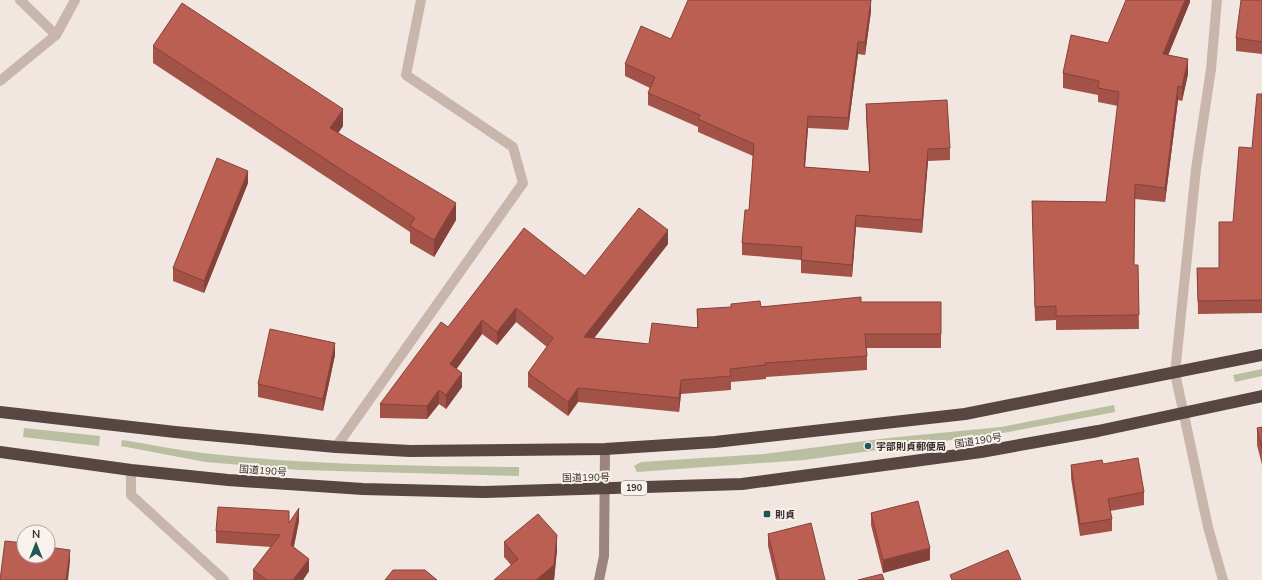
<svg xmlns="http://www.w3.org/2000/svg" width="1262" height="580" font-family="'Nunito Sans','Noto Sans JP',sans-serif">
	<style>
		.green { fill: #b9bfa0 }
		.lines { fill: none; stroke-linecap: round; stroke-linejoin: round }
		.street { stroke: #c8b6ac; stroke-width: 10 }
		.secondary { stroke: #9c857e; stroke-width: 10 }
		.highway { stroke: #574642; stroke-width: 12 }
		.wall { fill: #a25247 }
		.shaded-wall { fill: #84423a }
		.building { fill: #bc5f53; stroke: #84423a }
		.poi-dot { fill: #235553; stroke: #f9f1ec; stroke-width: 1.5 }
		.labels { text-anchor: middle; stroke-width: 4; stroke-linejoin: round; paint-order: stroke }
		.shield { fill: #f9f1ec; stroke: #716864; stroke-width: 1 }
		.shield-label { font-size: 9px; font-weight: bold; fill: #372d2a }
		.street-label { font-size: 10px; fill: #372d2a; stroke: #f9f1ec }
		.poi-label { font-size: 10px; font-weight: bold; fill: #372d2a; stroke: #f9f1ec; text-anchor: start }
	</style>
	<rect width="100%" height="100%" fill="#f1e7e0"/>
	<g class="green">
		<polygon points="1262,369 1262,376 1235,382 1233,375"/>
		<polygon points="1114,405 1115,412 1003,433 804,460 637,472 634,466 641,462 764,454 888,438 1001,427"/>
		<polygon points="24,428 100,436 99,446 23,437"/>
		<path d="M122,440C149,444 176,450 203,453C308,465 413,466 519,467V476L300,470L205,462L121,446Z"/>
	</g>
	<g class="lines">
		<g class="street">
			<polyline points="20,0 56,35"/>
			<polyline points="1217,0 1211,69 1196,169 1175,373 1208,527 1223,580"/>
			<polyline points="0,81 56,35 75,0"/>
			<polyline points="336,447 523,183 513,147 406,75 421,0"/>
			<polyline points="131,470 131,495 224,580"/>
		</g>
		<polyline class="secondary" points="599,580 604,556 605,449"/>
		<g class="highway">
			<polyline points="0,412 175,432 336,447 410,451 605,449 715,442 965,414 1262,355"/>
			<polyline points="0,452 131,470 228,480 363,489 483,492 742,484 981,452 1098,431 1262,396"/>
		</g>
	</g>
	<g class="wall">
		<polygon points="1190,0 1190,2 1168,55 1188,74 1182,101 1178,100 1165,202 1135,199 1134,265 1138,265 1139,329 1056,330 1056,320 1035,321 1032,201 1106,202 1118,106 1098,102 1098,95 1063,88 1063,73 1108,43"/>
		<polygon points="1262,0 1262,54 1236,51 1236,38"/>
		<polygon points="871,11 865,55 858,54 848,130 808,128 805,167 869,172 866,117 866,104 950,148 950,160 928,161 922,233 856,227 852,277 801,273 801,260 742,255 742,243 749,210 753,156 698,132 698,127 648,105 648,93 650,88 625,76 625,64 671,39"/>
		<polygon points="153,46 343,126 338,133 456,220 434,257 410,243 410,232 153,63"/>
		<polygon points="1262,94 1262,313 1198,314 1197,268 1219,268 1233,222 1252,148"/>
		<polygon points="248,183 204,293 173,281 173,268"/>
		<polygon points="668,244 594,338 649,344 697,327 697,309 861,302 941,302 941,348 866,348 867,356 867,370 766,377 766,379 731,382 731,390 681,394 679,412 578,402 568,416 528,387 528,373 547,347 516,322 497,345 482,334 456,369 462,387 446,409 439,404 427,419 380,418 380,404 448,327 585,276"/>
		<polygon points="335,355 323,411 258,397 258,384"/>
		<polygon points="1262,427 1262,465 1257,445 1257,428"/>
		<polygon points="1103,464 1144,492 1144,505 1110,511 1112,519 1112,531 1080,536 1071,478 1071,465"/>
		<polygon points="871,513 930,560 883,573 871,525"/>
		<polygon points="299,521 294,547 309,571 303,580 253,580 253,570 271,547 216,543 216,531"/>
		<polygon points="768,534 825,580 776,580 768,546"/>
		<polygon points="504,542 557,550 554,580 511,565 504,557"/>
	</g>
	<g class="shaded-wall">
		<polygon points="871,0 871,11 865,55 865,42"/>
		<polygon points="1185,0 1190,0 1190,2 1163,68 1163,54"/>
		<polygon points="858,42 858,54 848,130 848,118"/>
		<polygon points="1188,59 1188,74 1182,101 1182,87"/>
		<polygon points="1178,86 1178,100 1165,202 1165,188"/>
		<polygon points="343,109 343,126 330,145 330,128"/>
		<polygon points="808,116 808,128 804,179 804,167"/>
		<polygon points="928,149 928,161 922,233 922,220"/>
		<polygon points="248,171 248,183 204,293 204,281"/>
		<polygon points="456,203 456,220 434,257 434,240"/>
		<polygon points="856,215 856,227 852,277 852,265"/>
		<polygon points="668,230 668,244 584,351 584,337"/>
		<polygon points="516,308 516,322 497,345 497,332"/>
		<polygon points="482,320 482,334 450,378 450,364"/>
		<polygon points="335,343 335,355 323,411 323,399"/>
		<polygon points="462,373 462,387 446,409 446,395"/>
		<polygon points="681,380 681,394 679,412 679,398"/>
		<polygon points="578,388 578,402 568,416 568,402"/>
		<polygon points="439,390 439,404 427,419 427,406"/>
		<polygon points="299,508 299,521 291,558 291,545"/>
		<polygon points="557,535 557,550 554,580 536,580"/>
		<polygon points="930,548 930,560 883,573 883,560"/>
		<polygon points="70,550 70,562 68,580 66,580"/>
		<polygon points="309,559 309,571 303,580 293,580"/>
	</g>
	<g class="building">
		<polygon points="688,0 871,0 865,42 858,42 848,118 808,116 804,167 870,172 866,104 947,100 950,148 928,149 922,220 856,215 852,265 801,260 802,247 742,243 745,210 749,210 754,144 698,119 700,115 648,93 655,77 625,64 641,26 671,39"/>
		<polygon points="1126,0 1185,0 1163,54 1188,59 1182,87 1178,86 1165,188 1135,184 1134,265 1138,265 1139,315 1056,316 1056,306 1035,307 1032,201 1106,202 1119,92 1098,88 1099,81 1063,73 1071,35 1108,43"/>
		<polygon points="1241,0 1262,0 1262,42 1236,38"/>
		<polygon points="182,3 343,109 330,128 456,203 434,240 410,226 415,218 153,46"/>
		<polygon points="1257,94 1262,94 1262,300 1198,301 1197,268 1219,268 1219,222 1233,222 1239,147 1252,148"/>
		<polygon points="217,158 248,171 204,281 173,268"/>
		<polygon points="639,208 668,230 584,337 649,344 652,323 698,328 697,309 731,307 731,304 760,301 761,307 861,297 861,302 941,302 941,334 865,334 867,356 765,363 766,365 730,369 731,376 681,380 679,398 578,388 568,402 528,373 553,338 516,308 497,332 482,320 450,364 462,373 446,395 439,390 427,406 380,404 441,322 448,327 524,228 585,276"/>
		<polygon points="270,329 335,343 323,399 258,384"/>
		<polygon points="1262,427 1262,448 1257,428"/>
		<polygon points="1138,458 1144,492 1108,499 1112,519 1080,524 1071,465 1102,460 1103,464"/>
		<polygon points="918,501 930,548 883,560 871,513"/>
		<polygon points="218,507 289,511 289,523 299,508 291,545 309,559 293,580 267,580 253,570 280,535 216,531"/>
		<polygon points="538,514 557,535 554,565 536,580 494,580 518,559 504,542"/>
		<polygon points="811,523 825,580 779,580 768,534"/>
		<polygon points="5,541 24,543 24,556 48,556 48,547 70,550 66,580 0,580"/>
		<polygon points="1008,550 1021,580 952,580 950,575"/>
		<polygon points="393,570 425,570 437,580 385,580"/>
		<polygon points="882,574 884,580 858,580"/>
	</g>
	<g class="poi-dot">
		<circle cx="868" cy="446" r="4"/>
		<rect x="763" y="510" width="8" height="8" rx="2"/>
	</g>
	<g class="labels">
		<rect class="shield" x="621" y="481" width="26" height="14" rx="3"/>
		<g class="shield-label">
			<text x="634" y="491">190</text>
		</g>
		<g class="street-label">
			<text transform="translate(978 440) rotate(-9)" y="4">国道190号</text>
			<text transform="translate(263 470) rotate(4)" y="4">国道190号</text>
			<text transform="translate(586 477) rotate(-1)" y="4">国道190号</text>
		</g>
		<g class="poi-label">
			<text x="876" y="450">宇部則貞郵便局</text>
			<text x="775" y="518">則貞</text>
		</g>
	</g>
	<g transform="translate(36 544)"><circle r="19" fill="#f9f1ec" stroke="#aba39e"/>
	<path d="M0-3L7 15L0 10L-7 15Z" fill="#235553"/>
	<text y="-6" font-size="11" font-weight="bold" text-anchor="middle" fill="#372d2a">N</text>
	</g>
</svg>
